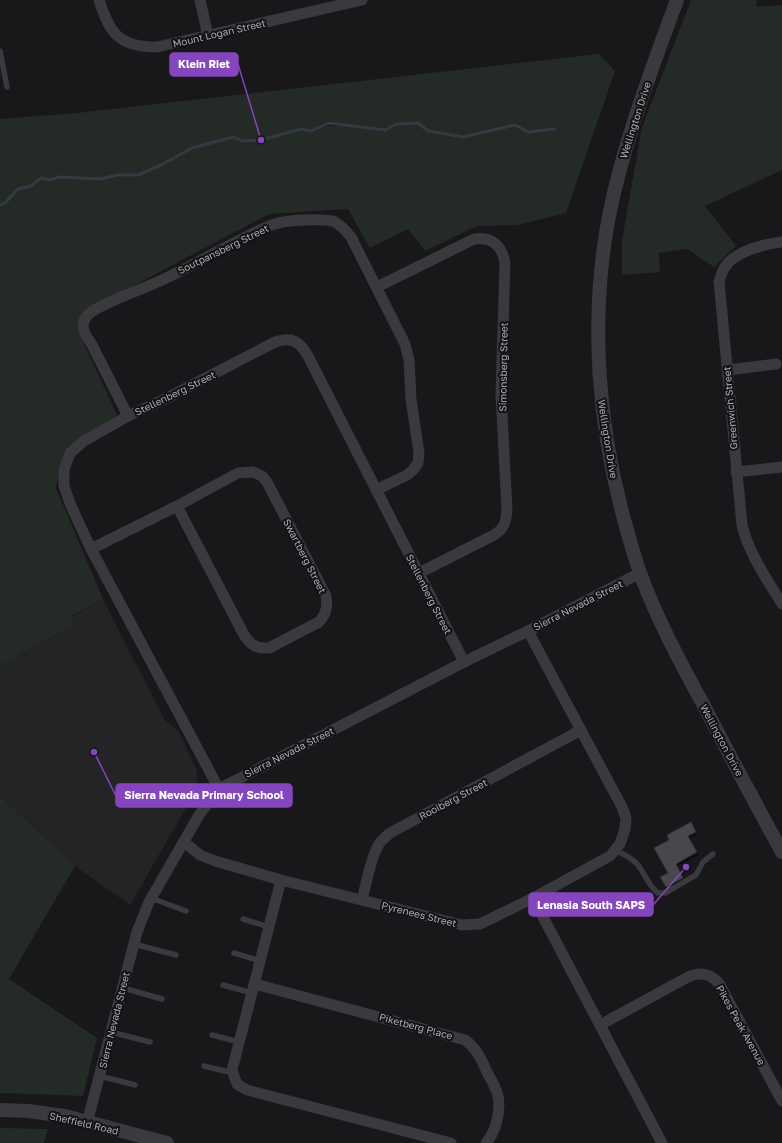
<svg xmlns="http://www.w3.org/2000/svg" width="782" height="1143" font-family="'Golos Text',sans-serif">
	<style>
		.built { fill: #242426 }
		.green { fill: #242a26; fill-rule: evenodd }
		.shadow { fill: #0007 }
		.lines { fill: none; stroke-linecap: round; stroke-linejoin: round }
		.stream { stroke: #343a42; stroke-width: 3 }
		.building { fill: #47484b; stroke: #323235 }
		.service { stroke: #39393e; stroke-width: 5.5 }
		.minor { stroke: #39393e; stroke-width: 11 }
		.tertiary { stroke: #39393e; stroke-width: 14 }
		.labels { text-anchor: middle; stroke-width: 4; stroke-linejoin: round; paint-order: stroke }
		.street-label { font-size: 10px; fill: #abadb7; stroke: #131214 }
		.leader { fill: none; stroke: #8546bd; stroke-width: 1.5 }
		.callout-dot { fill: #8546bd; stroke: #131214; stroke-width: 1.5 }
		.callout { fill: #8546bd; stroke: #8546bd; stroke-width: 1.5 }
		.callout-label { font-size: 11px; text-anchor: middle; font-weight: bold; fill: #fff }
	</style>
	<rect width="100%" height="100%" fill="#181719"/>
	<polygon class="built" points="103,599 164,719 179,732 197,771 197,789 130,905 75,866 0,796 0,666 74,624 71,617"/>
	<g class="green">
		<polygon points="691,0 756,0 757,7 782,5 782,170 705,206 736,246 714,267 687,249 659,253 660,272 622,275 622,240 642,127"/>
		<path d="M599,54L615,71L566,213L518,225L477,226L425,251L408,229L370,248L348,209L269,214L84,312L78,330L117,415L64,451L56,488L103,599L71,616L74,624L0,666V119L77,113ZM329,121L345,126H330L328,125L319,127L315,130L313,129L323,123Z"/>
		<polygon points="0,796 75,866 9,979 97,1038 83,1096 0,1093"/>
		<polygon points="0,1128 48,1129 44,1143 0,1143"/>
	</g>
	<polygon class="shadow" points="691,823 697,834 690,838 699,855 677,866 685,880 669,889 662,877 669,873 670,840"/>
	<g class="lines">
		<polyline class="stream" points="0,205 5,203 18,189 31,186 41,178 50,180 59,177 100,179 118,175 138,175 161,165 192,148 233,137 243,141 261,140 301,129 311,131 328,123 385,130 396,124 418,123 428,131 463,137 515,125 528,132 555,129"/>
	</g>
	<polygon class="building" points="691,822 696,832 688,836 697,852 676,864 683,878 666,887 660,877 668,873 654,848 669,840 667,835"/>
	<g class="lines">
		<g class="service">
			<polyline points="0,51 7,87"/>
			<path d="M615,850C623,854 632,858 637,864C645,873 648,886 658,893H665L696,875L703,862L713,854"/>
			<polyline points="151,898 186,911"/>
			<polyline points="243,919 269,927"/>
			<polyline points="134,944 176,955"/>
			<polyline points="234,953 261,961"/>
			<polyline points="223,985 252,993"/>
			<polyline points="123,988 162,999"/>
			<polyline points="111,1032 150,1042"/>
			<polyline points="212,1035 239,1042"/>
			<polyline points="204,1066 233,1073"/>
			<polyline points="100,1076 135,1085"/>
		</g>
		<g class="minor">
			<path d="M99,0C110,34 119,47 157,47L362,0"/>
			<polyline points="200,0 208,36"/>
			<path d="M782,242C765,244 735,251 725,267C722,271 721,277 719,281L742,525C749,554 767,579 782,604"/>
			<path d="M377,287L474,239C492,236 502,246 505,263L501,395L507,510C506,522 504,529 494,535L419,573"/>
			<polyline points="727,370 776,364"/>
			<path d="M128,416L91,343C85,335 79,325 87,316C95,305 141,290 155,283C183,271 209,255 236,242C249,235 262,228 275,224C286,220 326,218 335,222C342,226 346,231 351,237L405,344L409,360L411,399L419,453L418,463L413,470L407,475L376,490"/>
			<polyline points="736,472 782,467"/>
			<path d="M91,549L177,506L238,473L253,472L262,476L267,482L326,596C328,607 326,614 319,622L269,648C256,649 249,644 243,633L177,506"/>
			<path d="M219,789L91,549L71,506L64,486V470L70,453L84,441L128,416L167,398L275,342C292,336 300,342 308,356L464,662"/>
			<polyline points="184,842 200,855 215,861 281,880 462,925 480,924 533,898 610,856 620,844 625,829 626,818 622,807 528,631"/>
			<polyline points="281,880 232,1070 237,1084 247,1090 451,1143"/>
			<polyline points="533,898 662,1143"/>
			<path d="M362,900C366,885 371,856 379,844C382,839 386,837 390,833L581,730"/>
			<path d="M255,984L465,1040C476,1048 481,1058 486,1070C490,1078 496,1087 498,1096C501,1111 496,1132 486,1143"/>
			<path d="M600,1025L688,977C701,971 712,974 720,985L782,1101"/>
			<polyline points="87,1123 137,932 149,902 199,815 219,789 464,662 528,631 640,573"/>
		</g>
		<g class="tertiary">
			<path d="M677,0C651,71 624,141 609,216C589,320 598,429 627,530C631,544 635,559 640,573C657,619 680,662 703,704C729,754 755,803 782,852"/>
			<polyline points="0,1110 28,1111 65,1116 167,1143"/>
		</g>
	</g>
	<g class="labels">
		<g class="street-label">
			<text transform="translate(219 33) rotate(-13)" y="4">Mount Logan Street</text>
			<text transform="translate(635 120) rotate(-72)" y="4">Wellington Drive</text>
			<text transform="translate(223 249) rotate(-26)" y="4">Soutpansberg Street</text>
			<text transform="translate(503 367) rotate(-89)" y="4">Simonsberg Street</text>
			<text transform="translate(175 393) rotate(-26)" y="4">Stellenberg Street</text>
			<text transform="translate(730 408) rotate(-95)" y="4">Greenwich Street</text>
			<text transform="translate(608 439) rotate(81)" y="4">Wellington Drive</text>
			<text transform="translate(305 556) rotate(63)" y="4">Swartberg Street</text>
			<text transform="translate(429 594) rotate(63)" y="4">Stellenberg Street</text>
			<text transform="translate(578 605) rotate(-27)" y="4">Sierra Nevada Street</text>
			<text transform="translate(722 740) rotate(62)" y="4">Wellington Drive</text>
			<text transform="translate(289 752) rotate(-27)" y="4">Sierra Nevada Street</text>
			<text transform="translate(453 799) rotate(-28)" y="4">Rooiberg Street</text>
			<text transform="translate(419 914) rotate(14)" y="4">Pyrenees Street</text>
			<text transform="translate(114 1020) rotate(-76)" y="4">Sierra Nevada Street</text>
			<text transform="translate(741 1025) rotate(61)" y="4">Pikes Peak Avenue</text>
			<text transform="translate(416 1026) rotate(15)" y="4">Piketberg Place</text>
			<text transform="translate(84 1123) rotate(13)" y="4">Sheffield Road</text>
		</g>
	</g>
	<path class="leader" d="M261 140L238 64M94 752L116 796M686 867L653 905"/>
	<g class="callout-dot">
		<circle cx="261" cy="140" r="4"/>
		<circle cx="94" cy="752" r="4"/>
		<circle cx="686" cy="867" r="4"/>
	</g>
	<g class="callout">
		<rect x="170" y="53" width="68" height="23" rx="4"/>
		<rect x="116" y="784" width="176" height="23" rx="4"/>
		<rect x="529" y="893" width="124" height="23" rx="4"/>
	</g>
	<g class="callout-label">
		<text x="204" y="68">Klein Riet</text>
		<text x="204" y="799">Sierra Nevada Primary School</text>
		<text x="591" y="909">Lenasia South SAPS</text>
	</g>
</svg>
